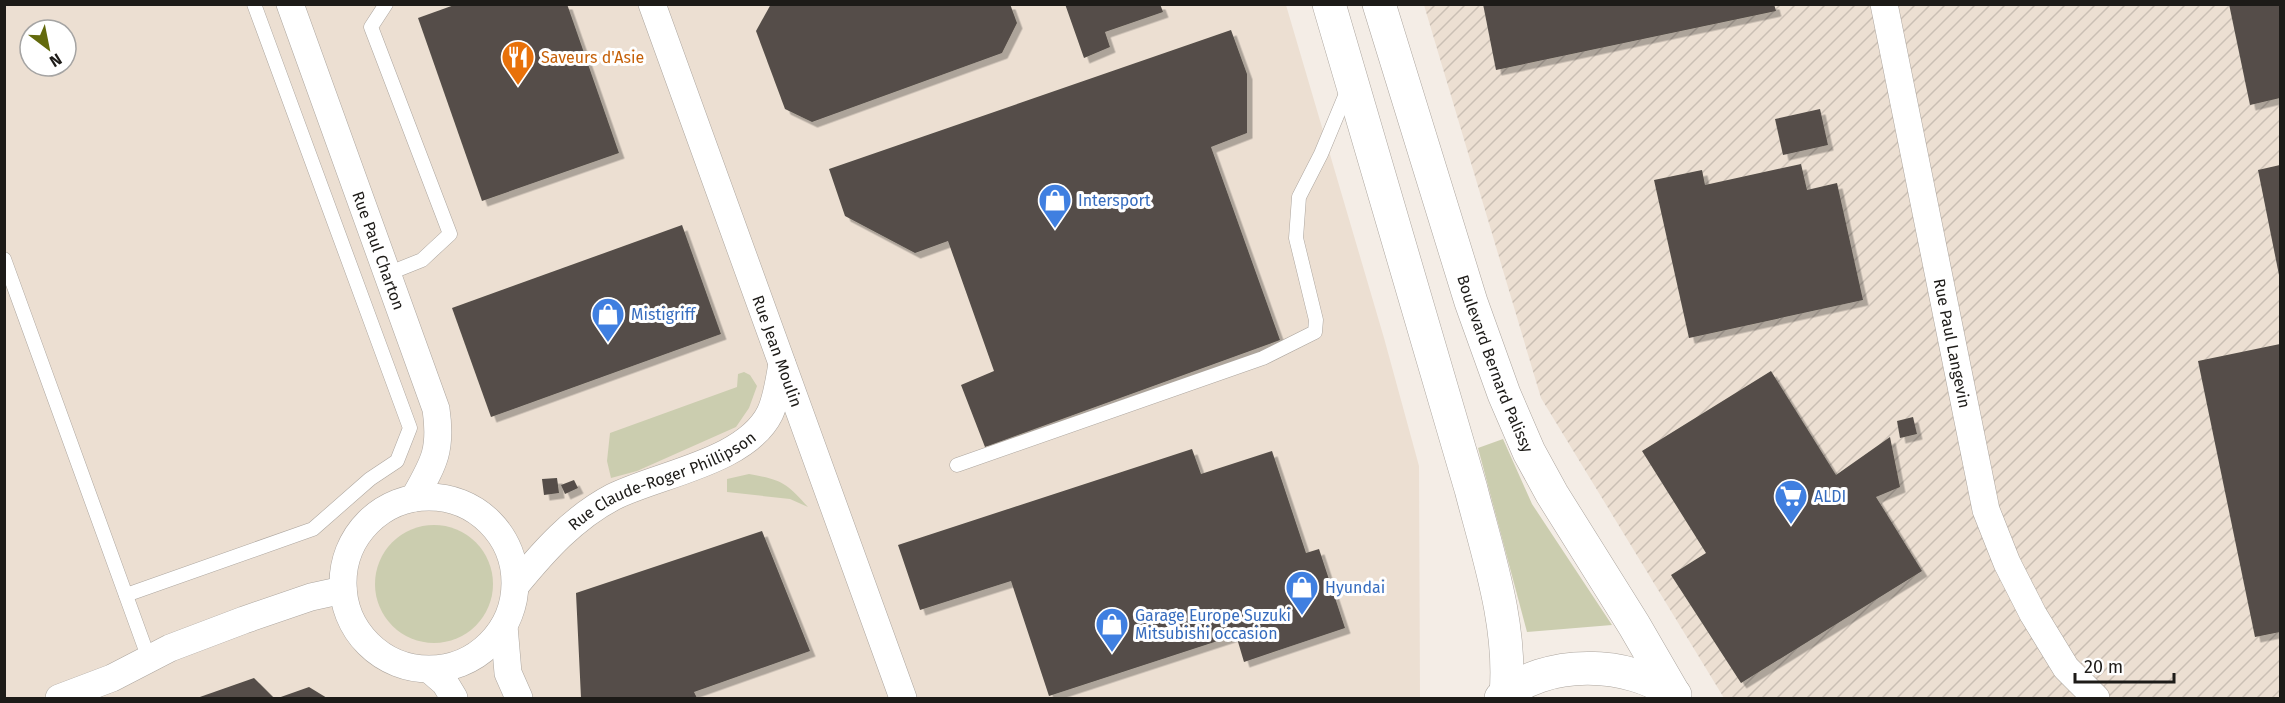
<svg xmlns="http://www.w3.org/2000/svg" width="2285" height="703" font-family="'Fira Sans',sans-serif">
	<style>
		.built { fill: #ecdfd2; fill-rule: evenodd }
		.industrial { fill: url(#industrial-furrows) }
		.grass { fill: #cbcdaf }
		.building { fill: #544e48; filter: url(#shadow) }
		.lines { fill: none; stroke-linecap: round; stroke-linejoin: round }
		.lane-casing { stroke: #aca59e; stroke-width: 15 }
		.street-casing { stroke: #aca59e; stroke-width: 28 }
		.secondary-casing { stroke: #aca59e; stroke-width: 34 }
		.lane { stroke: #fff; stroke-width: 14 }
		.street { stroke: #fff; stroke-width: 27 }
		.secondary { stroke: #fff; stroke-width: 33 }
		.labels { text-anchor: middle; stroke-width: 6; stroke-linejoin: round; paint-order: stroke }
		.food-label { font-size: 16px; fill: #c56008; stroke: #fff; text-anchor: start }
		.shop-label { font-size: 16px; fill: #366cbe; stroke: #fff; text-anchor: start }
		.street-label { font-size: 16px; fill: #1d1b18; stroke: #fff }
	</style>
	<defs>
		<pattern id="industrial-furrows" width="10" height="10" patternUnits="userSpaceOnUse" patternTransform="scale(1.5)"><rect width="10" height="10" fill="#ecdfd2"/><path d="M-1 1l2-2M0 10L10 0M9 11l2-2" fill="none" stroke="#cabfb4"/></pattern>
		<filter id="shadow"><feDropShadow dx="5.5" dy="5.5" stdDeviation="0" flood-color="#0004"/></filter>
	</defs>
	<rect width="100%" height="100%" fill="#f4ede6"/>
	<path class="built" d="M4,5H1286L1384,338L1419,466L1420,698H5ZM30,30H66V66H30Z"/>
	<polygon class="industrial" points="1424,5 2280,5 2280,698 1724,698 1541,398"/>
	<g class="grass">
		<polygon points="744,372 750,375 757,386 749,408 736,427 637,471 611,478 607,461 610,433 737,387 738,374"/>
		<polygon points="1503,439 1532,504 1612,625 1527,632 1478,448"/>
		<path d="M749,474C781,480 786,482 808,507L790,499L727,492V479Z"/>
		<circle cx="434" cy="584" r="59"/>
	</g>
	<g class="building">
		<polygon points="457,4 567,4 619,153 482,201 418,18"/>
		<polygon points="771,4 1010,4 1017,23 1002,53 812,122 785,109 756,31"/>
		<polygon points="1065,4 1160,4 1163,12 1105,32 1110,47 1084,58"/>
		<polygon points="1483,4 1774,4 1776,11 1496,70"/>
		<polygon points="2229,4 2280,4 2280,98 2250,105"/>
		<polygon points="1231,30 1247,74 1247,133 1211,147 1280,340 985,447 961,385 994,371 948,241 915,253 845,216 829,169"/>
		<polygon points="1820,109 1828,145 1783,155 1775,119"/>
		<polygon points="1801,164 1807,190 1837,183 1863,300 1689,338 1654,180 1702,170 1705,185"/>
		<polygon points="2280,165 2280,275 2279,275 2258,170"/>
		<polygon points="682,225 721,334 491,417 452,308"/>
		<polygon points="2280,344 2280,632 2255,637 2198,361"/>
		<polygon points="1771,371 1836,475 1890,437 1900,487 1876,497 1922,571 1741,683 1671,575 1706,553 1642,451"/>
		<polygon points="1913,417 1917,434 1900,438 1897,421"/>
		<polygon points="1192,449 1201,474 1272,451 1306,553 1319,549 1345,628 1244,662 1236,635 1049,696 1011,581 920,610 898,545"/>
		<polygon points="557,478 559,493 544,495 542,479"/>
		<polygon points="574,480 578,488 565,494 561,485"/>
		<polygon points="762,531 810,651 694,692 697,698 581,698 576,593"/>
		<polygon points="254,678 274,698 197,698"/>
		<polygon points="309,687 327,698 278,698"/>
	</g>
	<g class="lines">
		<defs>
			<g id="lane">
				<polyline points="386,4 371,27 450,234 422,260 387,274"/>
				<polyline points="4,259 149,659"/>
				<polyline points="957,465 1263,358 1315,332 1316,320 1296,238 1299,197 1321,154 1348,89"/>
				<polyline points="126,595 313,529 370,479 397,461 410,428 254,4"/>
			</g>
			<g id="street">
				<path id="s1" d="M290,4L436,409C442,450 434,463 414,498"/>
				<path id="s2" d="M652,4L903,698"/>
				<path id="s3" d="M1884,4L1986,510L2007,563L2033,614L2066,668L2096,698"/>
				<circle cx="429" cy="583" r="86"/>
				<path id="s4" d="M516,585C544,551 573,518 613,497C659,474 746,462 770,413C777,398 779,380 782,364"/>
				<polyline points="504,626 508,673 519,698"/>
				<polyline points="430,670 445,683 454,698"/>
				<polyline points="59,698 112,678 170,648 244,620 311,597 343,590"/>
			</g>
			<g id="secondary">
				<path d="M1329,4L1471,489C1488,555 1512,625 1506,694"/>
				<path id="s5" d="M1379,4L1471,302L1504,394L1529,452L1552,494L1634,625L1674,694"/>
				<path d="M1501,698C1544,658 1630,660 1675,695"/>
			</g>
		</defs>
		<use href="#lane" class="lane-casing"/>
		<use href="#street" class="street-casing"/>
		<use href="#secondary" class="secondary-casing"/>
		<use href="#lane" class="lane"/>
		<use href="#street" class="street"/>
		<use href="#secondary" class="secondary"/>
	</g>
	<defs>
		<symbol id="restaurant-pin" viewBox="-11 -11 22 30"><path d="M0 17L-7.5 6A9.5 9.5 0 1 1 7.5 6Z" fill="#e8710a" stroke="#fff"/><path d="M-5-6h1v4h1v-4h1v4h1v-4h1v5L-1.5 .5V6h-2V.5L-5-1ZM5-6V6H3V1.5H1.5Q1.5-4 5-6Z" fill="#fff"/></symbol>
		<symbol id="shop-pin" viewBox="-11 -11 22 30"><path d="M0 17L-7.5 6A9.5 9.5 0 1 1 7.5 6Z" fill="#3f7fe0" stroke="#fff"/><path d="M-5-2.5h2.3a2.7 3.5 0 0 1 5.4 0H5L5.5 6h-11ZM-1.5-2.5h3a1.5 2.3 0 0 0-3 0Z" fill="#fff"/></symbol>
		<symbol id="supermarket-pin" viewBox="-11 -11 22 30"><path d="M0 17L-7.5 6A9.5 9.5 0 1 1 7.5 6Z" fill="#3f7fe0" stroke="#fff"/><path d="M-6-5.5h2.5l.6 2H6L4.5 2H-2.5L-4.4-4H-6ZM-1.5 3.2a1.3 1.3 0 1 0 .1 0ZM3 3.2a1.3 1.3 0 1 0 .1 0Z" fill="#fff"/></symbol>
	</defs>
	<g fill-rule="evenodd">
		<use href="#restaurant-pin" x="499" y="38" width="38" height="52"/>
		<use href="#shop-pin" x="1036" y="181" width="38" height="52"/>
		<use href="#shop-pin" x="589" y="295" width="38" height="52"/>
		<use href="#supermarket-pin" x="1772" y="477" width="38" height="52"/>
		<use href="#shop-pin" x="1283" y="568" width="38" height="52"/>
		<use href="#shop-pin" x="1093" y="605" width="38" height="52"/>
	</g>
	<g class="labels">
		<g class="food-label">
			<text x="541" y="63">Saveurs d'Asie</text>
		</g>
		<g class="shop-label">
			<text x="1078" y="206">Intersport</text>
			<text x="631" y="320">Mistigriff</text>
			<text x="1814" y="502">ALDI</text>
			<text x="1325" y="593">Hyundai</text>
			<text x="1135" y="621">Garage Europe Suzuki<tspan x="1135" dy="18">Mitsubishi occasion</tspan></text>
		</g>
		<g class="street-label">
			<text dy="6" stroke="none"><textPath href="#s1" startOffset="262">Rue Paul Charton</textPath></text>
			<text dy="6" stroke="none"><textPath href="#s3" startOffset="346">Rue Paul Langevin</textPath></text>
			<text dy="6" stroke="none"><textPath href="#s2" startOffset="369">Rue Jean Moulin</textPath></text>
			<text dy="6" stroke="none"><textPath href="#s5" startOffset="378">Boulevard Bernard Palissy</textPath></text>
			<text dy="6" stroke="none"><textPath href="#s4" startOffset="183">Rue Claude-Roger Phillipson</textPath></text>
		</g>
	</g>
	<rect width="2285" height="703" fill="none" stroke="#1d1b18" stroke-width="12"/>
	<g transform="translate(48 48) rotate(148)"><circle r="28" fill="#ffffff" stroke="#a5a4a3" stroke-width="1.5"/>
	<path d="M0-4.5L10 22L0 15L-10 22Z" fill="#636a0d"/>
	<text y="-9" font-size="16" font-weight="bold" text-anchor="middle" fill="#1d1b18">N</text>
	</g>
	<path d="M2075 673v9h99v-9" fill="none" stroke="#1d1b18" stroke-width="3"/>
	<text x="2084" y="673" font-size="18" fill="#1d1b18" stroke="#ffffff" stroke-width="4.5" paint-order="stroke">20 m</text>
</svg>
